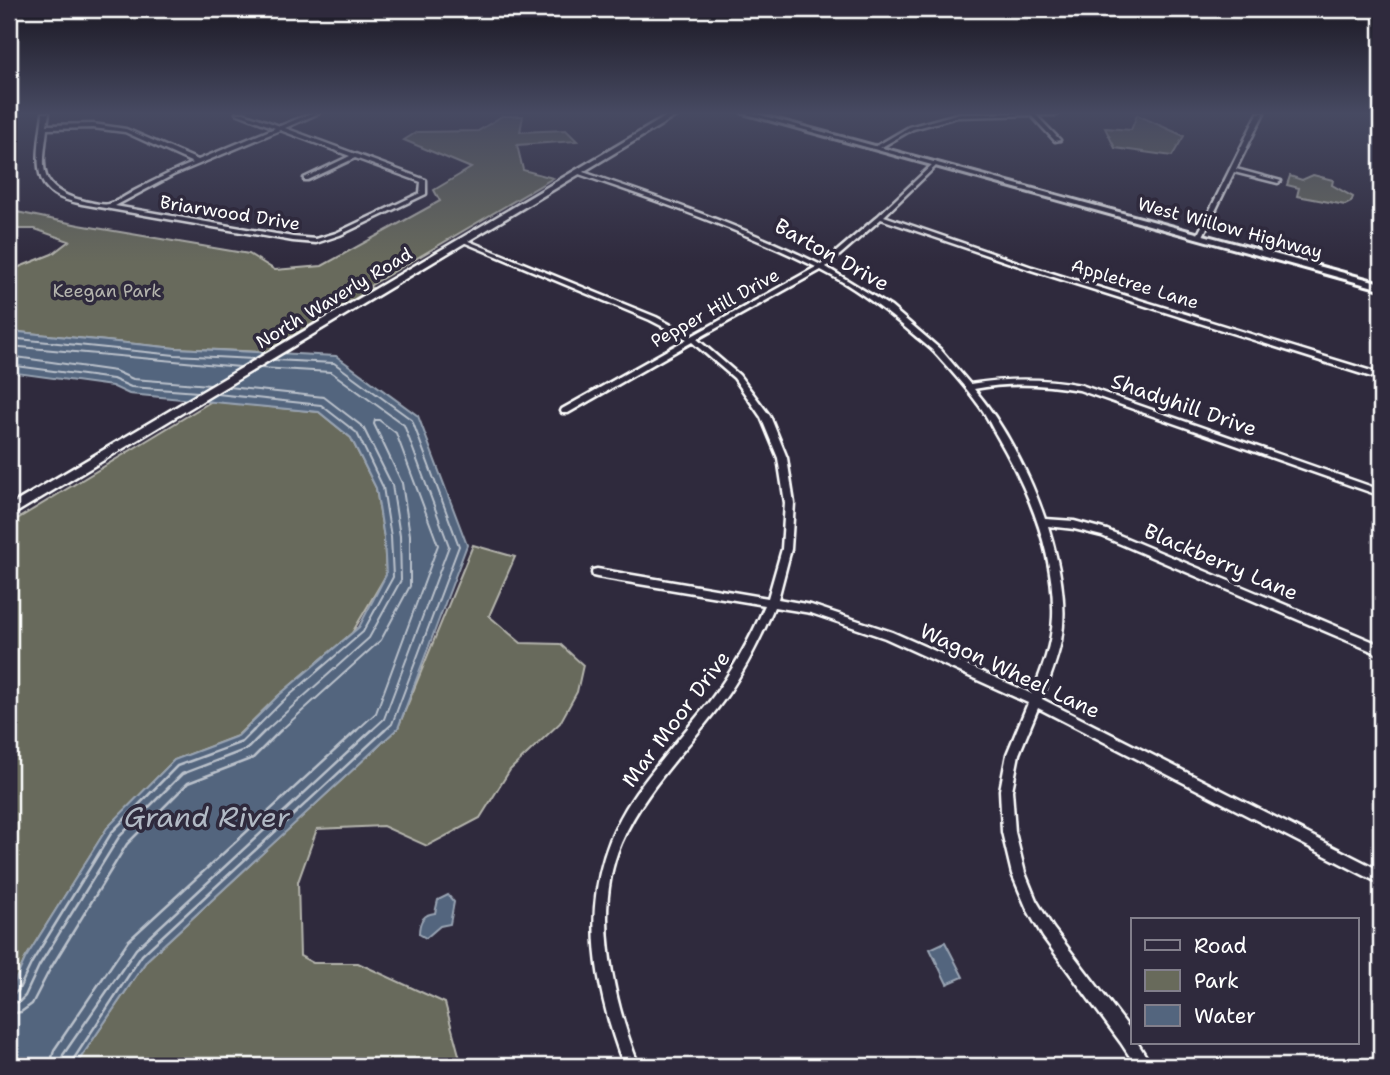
<svg xmlns="http://www.w3.org/2000/svg" width="1390" height="1075" font-family="'Shantell Sans',sans-serif">
	<style>
		.green { fill: #686a5b; stroke: #b4b4ad; stroke-width: 2 }
		.water { fill: #53657e; stroke: #98a3b2; stroke-width: 2 }
		.lines { fill: none; stroke-linecap: round; stroke-linejoin: round }
		.shore-far1 { stroke: #bac1cb; stroke-width: 2 }
		.shore { stroke: #bac1cb; stroke-width: 2.5 }
		.minor-casing { stroke: #fff; stroke-width: 5 }
		.tertiary-casing { stroke: #fff; stroke-width: 6 }
		.secondary-casing { stroke: #fff; stroke-width: 5 }
		.minor { fill: #2f2a3d; fill-rule: evenodd }
		.tertiary { fill: #2f2a3d; fill-rule: evenodd }
		.secondary { fill: #2f2a3d; fill-rule: evenodd }
		.labels { text-anchor: middle; stroke-width: 7; stroke-linejoin: round; paint-order: stroke }
		.far-street-label { font-size: 18px; fill: #fff; stroke: #2f2a3d }
		.far-park-label { font-size: 18px; fill: #b4b4ad; stroke: #2f2a3d }
		.street-label { font-size: 21px; fill: #fff; stroke: #2f2a3d }
		.near-water-label { font-size: 28px; font-style: italic; fill: #b2bac5; stroke: #2f2a3d }
	</style>
	<rect width="100%" height="100%" fill="#2f2a3d"/>
	<filter id="ink" filterUnits="userSpaceOnUse"><feTurbulence type="fractalNoise" baseFrequency=".0143" numOctaves="2"/><feDisplacementMap in="SourceGraphic" scale="14" xChannelSelector="R" yChannelSelector="G"/><feConvolveMatrix kernelMatrix="1 2 1 2 8 2 1 2 1" color-interpolation-filters="sRGB"/></filter>
	<g filter="url(#ink)">
		<g class="green">
			<polygon points="1137,115 1184,136 1172,156 1115,148 1105,128 1131,130"/>
			<polygon points="502,116 523,116 520,132 566,130 577,141 517,145 523,170 553,178 368,287 373,288 265,352 175,348 9,331 9,271 52,254 69,241 35,229 9,229 9,203 17,212 79,225 249,254 275,270 322,266 440,201 434,190 471,168 404,140 417,132 478,131"/>
			<polygon points="1313,175 1333,180 1332,185 1353,197 1351,202 1345,205 1297,196 1299,188 1287,185 1290,176 1302,180"/>
			<polygon points="212,401 319,412 351,438 376,488 384,538 386,575 352,633 278,696 237,736 174,760 107,828 25,959 9,994 9,524"/>
			<polygon points="473,545 515,557 489,616 521,643 560,644 583,665 577,692 560,723 510,770 480,818 427,846 383,826 317,829 298,882 300,956 313,963 358,963 445,1003 462,1066 75,1066 147,960 398,728"/>
		</g>
		<g class="water">
			<polygon points="9,331 175,348 336,356 418,416 467,545 398,728 147,960 75,1066 9,1066 9,994 25,959 107,828 174,760 238,736 278,696 359,627 386,575 384,538 376,488 351,438 319,412 129,394 112,386 9,372"/>
			<path d="M448,895L454,902L450,924L440,926L426,938L419,934C419,923 422,914 435,913L438,900Z"/>
			<polygon points="945,942 963,977 947,984 930,949"/>
		</g>
		<g class="lines">
			<g class="shore-far1">
				<polyline points="9,338 175,355 254,359"/>
				<polyline points="9,346 240,367"/>
				<polyline points="9,356 115,371 133,379 210,385"/>
				<polyline points="274,360 334,363 412,420 459,546 392,724 383,732"/>
				<polyline points="9,365 113,379 131,387 198,392"/>
				<polyline points="260,368 331,372 404,425 449,546 384,719 370,732"/>
				<polyline points="229,387 324,397 363,427 392,485 400,536 401,580 369,638 264,732"/>
				<polyline points="217,394 321,405 357,433 383,487 391,537 393,577 363,632 283,701 252,732"/>
				<polyline points="279,732 381,640 410,586 410,535 402,483 374,424 375,420 379,420 396,433 438,545 376,713 355,732"/>
			</g>
			<g class="shore">
				<polyline points="9,995 18,991 32,962 112,832 177,766 242,742 254,730"/>
				<polyline points="9,1003 19,1002 25,996 39,966 119,837 182,774 247,749 266,730"/>
				<polyline points="9,1014 21,1012 32,1004 49,971 127,844 188,783 253,758 281,730"/>
				<polyline points="50,1066 54,1050 128,941 357,730"/>
				<polyline points="60,1066 63,1055 136,949 372,730"/>
				<polyline points="69,1066 142,955 385,730"/>
			</g>
			<defs>
				<g id="minor">
					<path d="M43,113H49L47,125L93,124L126,129L198,160L275,128L236,113H244L280,126L312,113H319L285,128L426,180V194L340,235L316,243L293,241L82,204C70,201 55,198 47,188C32,173 41,133 43,113ZM93,128L125,132L193,163C173,171 153,181 134,191C127,195 117,202 109,204C103,206 84,201 77,199C36,186 43,165 47,129ZM280,130L350,156L304,178V180H308L355,158L421,182L420,193L336,233L316,239L293,237L115,206L173,175Z"/>
					<polygon points="960,113 964,114 1060,113 1057,115 1036,115 1060,140 1055,141 1031,115 957,117 913,129 878,149 873,148 909,127"/>
					<polygon points="1258,113 1264,113 1236,169 1281,181 1278,183 1234,172 1203,236 1198,237 1197,236"/>
					<path d="M935,162L937,163V165L884,216L1032,267L1381,374V380L1028,269L881,219L826,267L891,307L941,350L970,384C1008,378 1044,378 1081,385L1381,490V496L1079,390C1044,384 1010,382 974,389C1004,424 1030,475 1045,519L1074,521L1107,530L1381,645V655L1102,536L1074,529L1048,526C1059,563 1068,603 1061,641C1057,661 1049,680 1042,699L1381,871V884L1038,708L1019,754L1012,790L1015,832L1025,873L1036,900L1053,928L1132,1032L1133,1042H1137L1152,1066H1136L1121,1043L1043,937L1027,909L1012,874L1002,832L1000,790L1007,754L1028,703L885,638L811,613L774,607C759,643 741,678 717,709C684,752 643,792 621,843C592,910 613,1000 639,1066H624C589,974 576,877 636,793C659,761 685,732 709,702C732,672 750,640 765,605L597,577L593,576L592,573L593,570L597,569L768,598L782,549L785,503L778,458L761,417L734,378L692,342L568,413H562L561,411L562,409L687,339L650,320L461,241L466,240L656,317L692,336L816,267C739,229 658,201 576,173V171H580C662,199 743,226 821,265L878,216ZM821,270C855,287 885,310 913,334C921,341 930,347 937,355C951,371 966,387 978,404C986,414 991,426 997,436C1029,491 1055,553 1053,617C1052,644 1042,670 1032,694L892,632L811,605L778,599L791,549L794,503L787,458L770,416L739,375L697,339Z"/>
				</g>
				<polygon id="tertiary" points="743,113 753,113 1381,283 1381,289"/>
				<polygon id="secondary" points="672,113 681,113 9,517 9,506"/>
			</defs>
			<use href="#minor" class="minor-casing"/>
			<use href="#tertiary" class="tertiary-casing"/>
			<use href="#secondary" class="secondary-casing"/>
			<use href="#minor" class="minor"/>
			<use href="#tertiary" class="tertiary"/>
			<use href="#secondary" class="secondary"/>
		</g>
	</g>
	<linearGradient id="sky" x2="0" y2="1"><stop stop-color="#1a1722"/><stop offset="0.43" stop-color="#474a62"/><stop offset="1" stop-color="#474a62" stop-opacity="0"/></linearGradient>
	<rect width="1390" height="263" fill="url(#sky)"/>
	<g class="labels">
		<g class="far-street-label">
			<text transform="translate(230 213) rotate(9)" y="6">Briarwood Drive</text>
			<text transform="translate(1230 228) rotate(15)" y="6">West Willow Highway</text>
			<text transform="translate(1135 284) rotate(17)" y="6">Appletree Lane</text>
			<text transform="translate(334 298) rotate(-31)" y="6">North Waverly Road</text>
			<text transform="translate(715 308) rotate(-29)" y="6">Pepper Hill Drive</text>
		</g>
		<g class="far-park-label">
			<text x="107" y="297">Keegan Park</text>
		</g>
		<g class="street-label">
			<text transform="translate(832 255) rotate(29)" y="7">Barton Drive</text>
			<text transform="translate(1184 405) rotate(19)" y="7">Shadyhill Drive</text>
			<text transform="translate(1221 562) rotate(23)" y="7">Blackberry Lane</text>
			<text transform="translate(1010 671) rotate(25)" y="7">Wagon Wheel Lane</text>
			<text transform="translate(676 719) rotate(-53)" y="7">Mar Moor Drive</text>
		</g>
		<g class="near-water-label">
			<text x="207" y="827">Grand River</text>
		</g>
	</g>
	<rect width="1390" height="1075" fill="none" stroke="#2f2a3d" stroke-width="35"/>
	<rect x="18" y="18" width="1355" height="1040" fill="none" stroke="#fff" stroke-width="2.5" filter="url(#ink)"/>
	<rect x="1131" y="918" width="228" height="126" fill="#2f2a3d" stroke="#827f8b" stroke-width="2"/>
	<rect x="1145" y="940" width="35" height="10" fill="#2f2a3d" stroke="#827f8b" stroke-width="2"/>
	<text x="1194" y="953" font-size="21" fill="#ffffff">Road</text>
	<rect x="1145" y="970" width="35" height="21" fill="#686a5b" stroke="#827f8b" stroke-width="2"/>
	<text x="1194" y="988" font-size="21" fill="#ffffff">Park</text>
	<rect x="1145" y="1005" width="35" height="21" fill="#53657e" stroke="#827f8b" stroke-width="2"/>
	<text x="1194" y="1023" font-size="21" fill="#ffffff">Water</text>
</svg>
